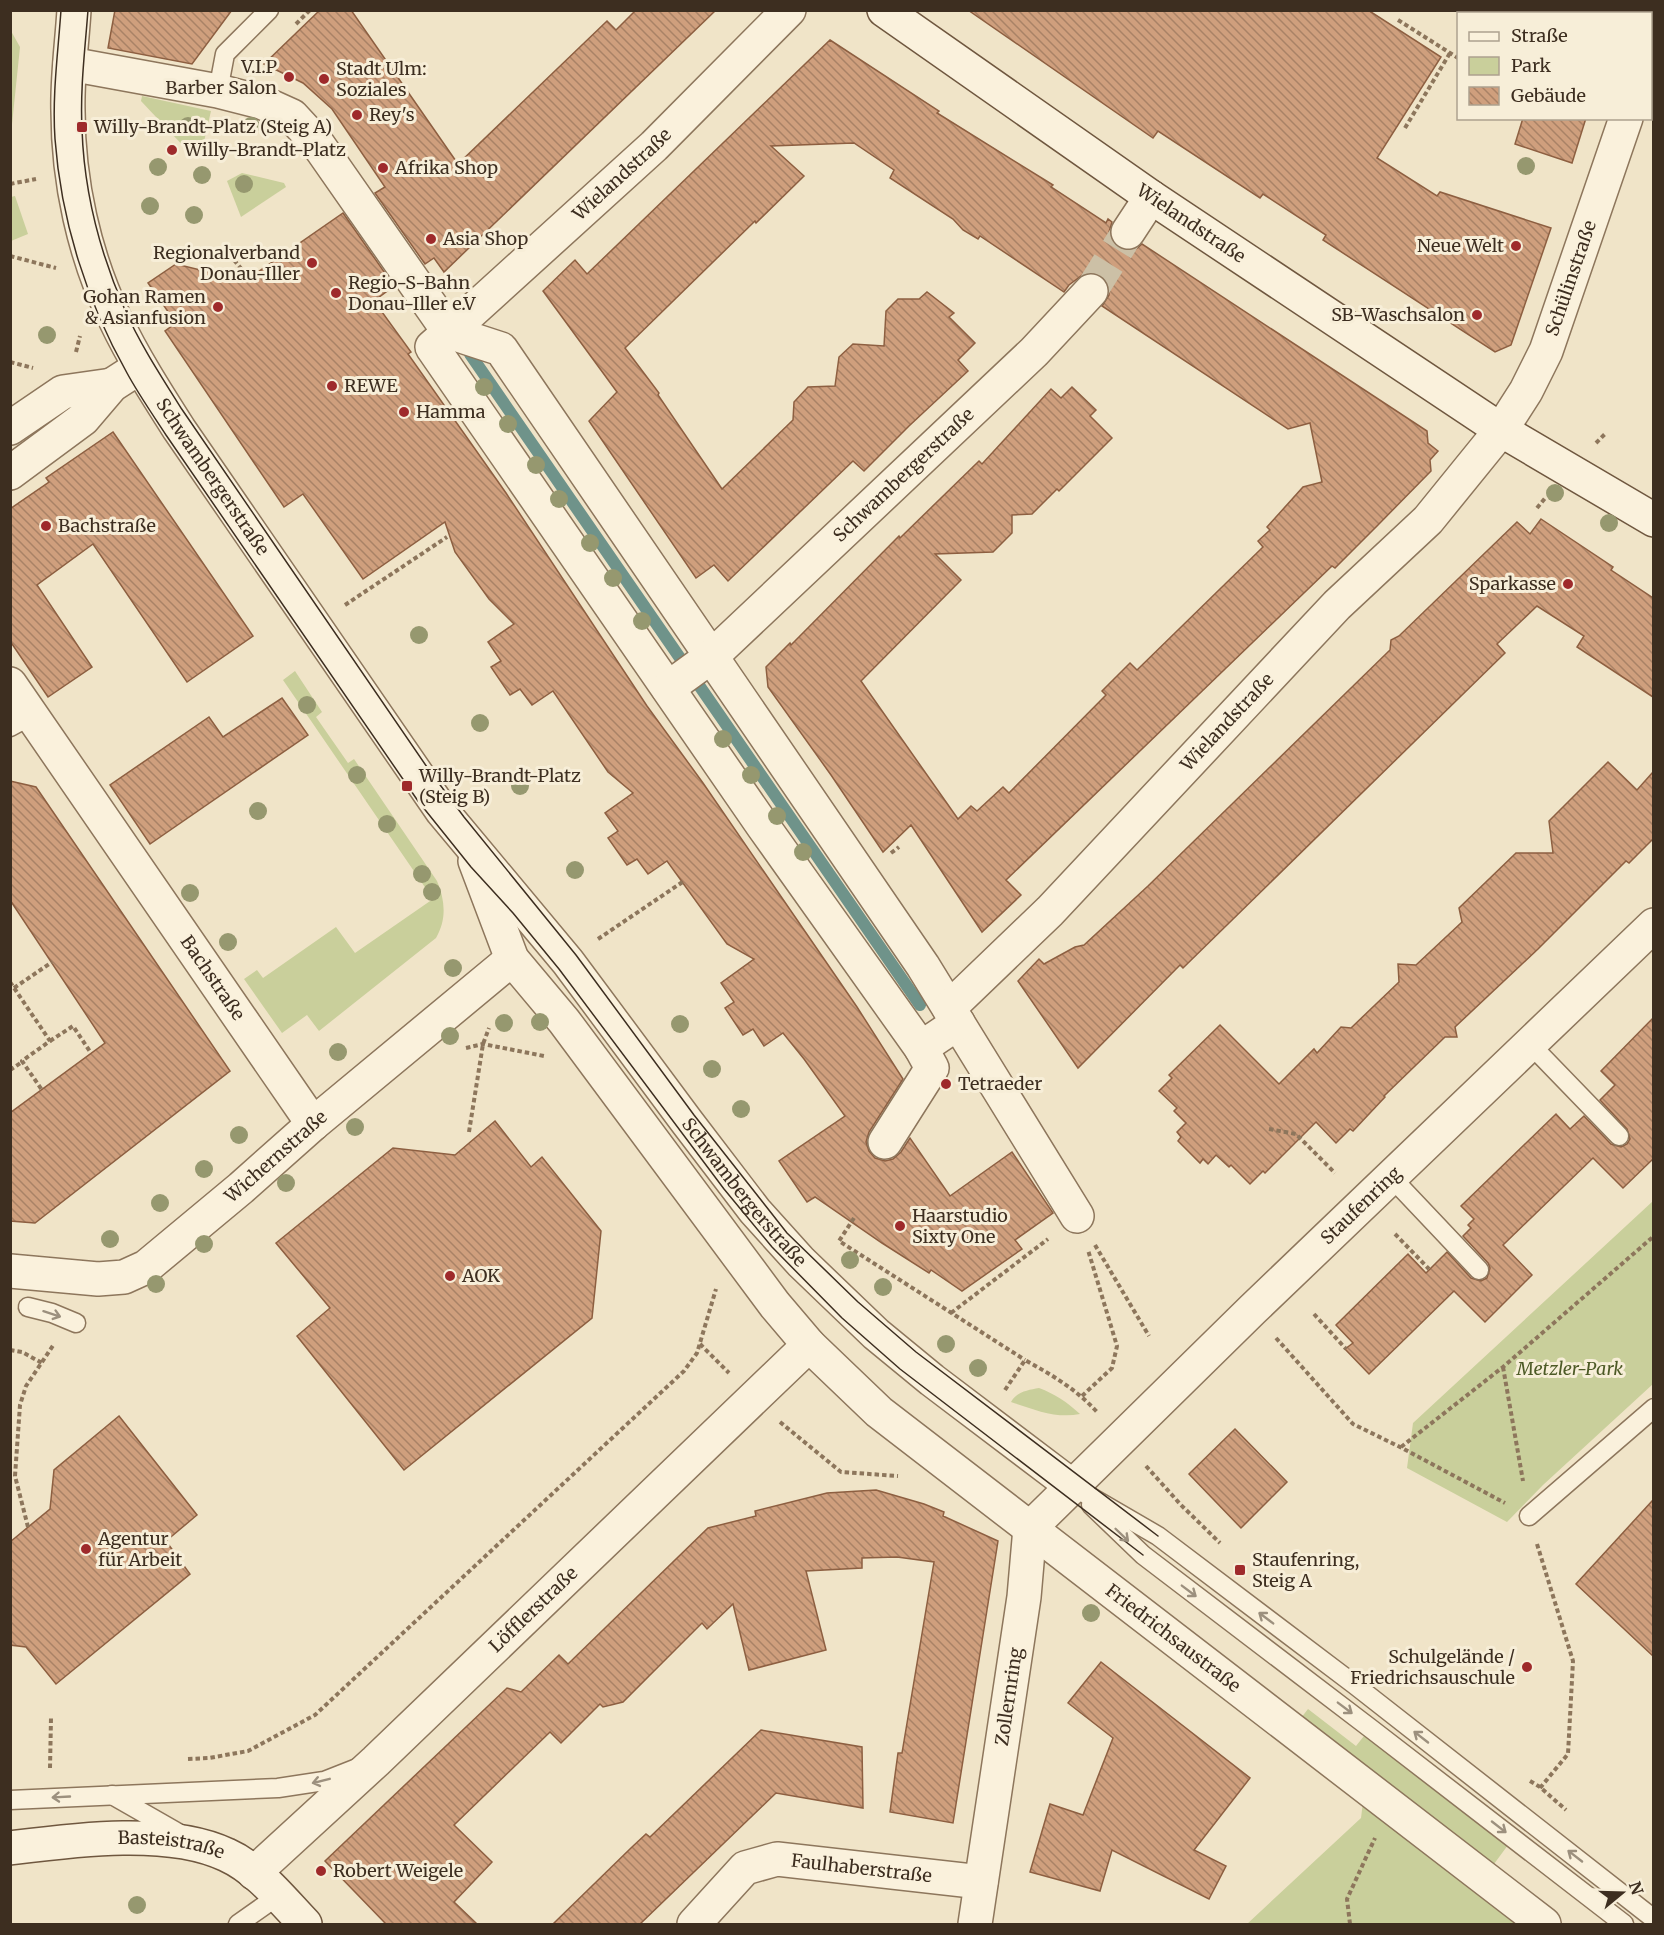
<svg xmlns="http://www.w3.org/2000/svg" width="1664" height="1935" font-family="Merriweather,serif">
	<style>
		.green { fill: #c9cf9b }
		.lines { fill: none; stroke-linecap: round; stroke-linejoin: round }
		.stream { stroke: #6f938a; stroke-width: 12 }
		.building { fill: url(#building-back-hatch); stroke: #8d5f41; stroke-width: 1.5 }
		.street-tunnel { stroke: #ccc0a6; stroke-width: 33; stroke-dasharray: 33 16; stroke-linecap: butt }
		.lane-casing { stroke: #8d765c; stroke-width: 21 }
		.street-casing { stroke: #8d765c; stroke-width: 36 }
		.secondary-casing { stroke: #6f573f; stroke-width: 36 }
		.path { stroke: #8d765c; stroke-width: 4; stroke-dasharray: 4.5 3; stroke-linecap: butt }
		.lane { stroke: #faf1dc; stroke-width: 18 }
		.street { stroke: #faf1dc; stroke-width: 33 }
		.secondary { stroke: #faf1dc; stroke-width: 33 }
		.tram { stroke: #3d2e20; stroke-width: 1.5 }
		.tree { fill: #96986f }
		.oneway { stroke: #9c907e }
		.poi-dot { fill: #9e2a2b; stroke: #f7eed8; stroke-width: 2 }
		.labels { text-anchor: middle; stroke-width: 6; stroke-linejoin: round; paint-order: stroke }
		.poi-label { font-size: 18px; fill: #3d2e20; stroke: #f7eed8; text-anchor: start }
		.street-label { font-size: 18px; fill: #3d2e20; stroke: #f7eed8 }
		.park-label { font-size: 18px; font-style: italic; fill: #4d5a26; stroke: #f7eed8 }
	</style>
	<defs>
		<pattern id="building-back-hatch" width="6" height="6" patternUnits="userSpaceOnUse" patternTransform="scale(1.5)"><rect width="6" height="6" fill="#cf9f7d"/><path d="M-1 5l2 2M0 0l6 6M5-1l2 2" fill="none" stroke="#a98266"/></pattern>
	</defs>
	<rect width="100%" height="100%" fill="#f0e4c8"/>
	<g class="green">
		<polygon points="11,31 20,47 11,134 10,31"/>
		<polygon points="142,96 211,111 203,146 188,151 141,101"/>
		<polygon points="242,173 284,183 286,187 241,217 227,181"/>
		<polygon points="15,196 28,234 11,241 11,197"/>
		<path d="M295,671L322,712L316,717L348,763L354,759L437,881C445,900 447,919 436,938L319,1031L307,1015L282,1033L244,979L257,970L263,978L336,927L355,953L433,899L283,680Z"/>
		<polygon points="1653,1201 1653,1384 1543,1485 1507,1522 1407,1468 1413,1423"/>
		<path d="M1039,1388C1055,1394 1067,1402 1080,1414C1056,1419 1033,1409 1011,1402C1016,1392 1028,1390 1039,1388Z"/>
		<polygon points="1308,1709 1356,1746 1364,1736 1508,1845 1494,1864 1301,1718"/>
		<polygon points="1365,1786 1544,1924 1247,1924 1361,1818"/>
	</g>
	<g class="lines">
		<g class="stream">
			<polyline points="470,354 680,658"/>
			<polyline points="696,681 920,1005"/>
		</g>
	</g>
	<g class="building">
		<polygon points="115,10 232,10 192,64 108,48"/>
		<polygon points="320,10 351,10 458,164 607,21 616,30 636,10 716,10 444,272 434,258 425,264 375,193 385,187 332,109 303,83 264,64"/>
		<polygon points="968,10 1368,10 1441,57 1377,158 1437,196 1440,192 1551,228 1511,345 1495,352 1323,240 1326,235 1263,194 1260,198 1158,131 1153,138"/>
		<polygon points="830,40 939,111 937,113 1053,185 1051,187 1106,223 1108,219 1112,222 1109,232 1111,240 1117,247 1128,251 1136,249 1142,244 1427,431 1428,443 1438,451 1430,460 1431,471 1377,526 1335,568 1332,566 1006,880 1021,895 982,932 911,825 883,852 831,775 768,687 766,667 790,643 791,645 899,536 900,538 979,461 982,464 1051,389 1061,398 1072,387 1096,410 1090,416 1112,438 1059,491 1057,489 1032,514 1012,515 1012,533 993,552 935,554 961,580 861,681 958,819 971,806 977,811 1003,787 1009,793 1106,695 1102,691 1130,663 1137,670 1263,547 1258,541 1270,530 1267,527 1303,487 1322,482 1310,423 1288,429 1102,306 1109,295 1109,285 1103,277 1095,273 1085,273 1069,285 1064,292 980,236 978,239 963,230 953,219 890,178 894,170 854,143 771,146 804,176 756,223 755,221 625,348 659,393 658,395 722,489 793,420 794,402 808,387 835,386 839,357 853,344 884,346 886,311 898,299 919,299 927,292 954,313 949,317 975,343 958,360 968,371 909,426 864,471 853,461 728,581 714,565 696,578 589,421 617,392 543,291 575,260 587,274"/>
		<polygon points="1523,118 1586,118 1572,163 1515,144"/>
		<polygon points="343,213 394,286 374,301 411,352 408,354 506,493 647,706 703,783 857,1007 903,1079 869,1132 866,1142 869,1151 875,1158 885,1161 893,1159 901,1152 910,1138 950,1196 1012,1152 1053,1213 1015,1240 1022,1249 962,1291 931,1270 929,1273 882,1243 815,1197 807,1202 779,1161 845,1116 804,1059 783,1033 764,1046 753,1029 743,1035 725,1008 734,1002 721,983 754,959 727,944 667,861 648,874 637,859 627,865 608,838 618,831 605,813 633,793 608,772 553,691 532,705 520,689 510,695 491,667 501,661 488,642 514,624 489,599 455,552 445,522 363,579 303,494 284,507 165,331 176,323 148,283 176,264 245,281"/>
		<polygon points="113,432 253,636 187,682 93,544 37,585 92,667 48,697 10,641 10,509 49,482 46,478"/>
		<polygon points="1541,519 1613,567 1611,570 1653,598 1653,697 1577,647 1584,636 1537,606 1497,644 1505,653 1183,968 1180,965 1078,1068 1018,981 1039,959 1044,964 1075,947 1084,945 1148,886 1390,650 1391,640 1399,636 1517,522 1530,534"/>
		<polygon points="282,698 308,735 150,844 110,785 209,717 223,737"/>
		<polygon points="1608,762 1637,790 1653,772 1653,839 1629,863 1626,861 1538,949 1455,1027 1457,1037 1445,1037 1384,1096 1385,1097 1353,1131 1350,1129 1336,1143 1316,1122 1265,1173 1263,1171 1250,1184 1231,1165 1229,1167 1216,1155 1208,1164 1203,1159 1200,1163 1178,1141 1181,1137 1177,1132 1186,1123 1174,1111 1177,1108 1159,1091 1172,1078 1169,1075 1220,1025 1279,1084 1314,1049 1317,1053 1341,1027 1351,1028 1399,982 1398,964 1416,965 1462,922 1459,908 1516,853 1553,853 1549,821"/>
		<polygon points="10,781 36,787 230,1071 35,1223 10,1221 10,1113 105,1043 10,900"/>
		<polygon points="1653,1018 1653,1159 1623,1188 1593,1158 1503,1245 1532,1275 1485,1322 1454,1291 1369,1374 1345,1349 1353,1343 1336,1325 1408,1254 1426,1273 1447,1252 1471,1278 1481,1281 1487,1278 1490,1268 1488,1263 1463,1236 1471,1228 1468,1225 1474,1219 1461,1206 1556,1114 1570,1129 1584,1116 1611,1144 1621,1147 1627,1144 1630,1139 1627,1129 1600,1100 1615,1085 1601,1071"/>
		<polygon points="495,1121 531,1167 542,1157 601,1231 592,1318 404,1470 297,1336 330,1308 276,1243 393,1148 455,1155"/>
		<polygon points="119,1416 197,1515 166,1541 190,1574 56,1684 26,1647 10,1645 10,1542 50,1509 54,1470"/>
		<polygon points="1235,1429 1287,1482 1241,1528 1189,1474"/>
		<polygon points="876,1490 924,1504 944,1512 943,1516 998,1541 953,1823 890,1812 898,1753 902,1753 934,1562 897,1557 862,1558 862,1568 806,1571 826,1650 749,1670 733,1604 707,1629 702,1623 623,1702 603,1707 600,1704 561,1743 550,1732 454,1825 492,1862 454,1902 477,1924 386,1924 325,1861 507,1688 521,1692 559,1655 568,1664 708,1528 756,1516 755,1511 827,1493"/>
		<polygon points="1653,1500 1653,1656 1576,1584"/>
		<polygon points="1101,1662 1250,1778 1194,1850 1226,1866 1209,1899 1112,1850 1100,1891 1030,1872 1050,1804 1083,1815 1113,1738 1068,1703"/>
		<polygon points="761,1730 862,1747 863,1808 776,1793 640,1924 553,1924 632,1847 646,1834 650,1837"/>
	</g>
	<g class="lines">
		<polyline class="street-tunnel" points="1091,291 1128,232"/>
		<defs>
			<g id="lane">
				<polyline points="218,91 225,54 269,10"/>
				<polyline points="10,727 32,715"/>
				<polyline points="1529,1043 1619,1136"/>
				<polyline points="1390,1176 1479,1270"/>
				<polyline points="28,1307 52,1313 76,1323"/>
				<polyline points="1072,1486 1158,1536 1355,1685 1654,1919"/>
				<polyline points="1091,1505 1143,1555 1370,1728 1624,1924"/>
				<polyline points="1529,1516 1654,1408"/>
				<polyline points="112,1795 182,1835"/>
				<polyline points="10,1800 278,1788 324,1781 357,1768"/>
				<polyline points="238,1924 278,1896"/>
			</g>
			<g id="street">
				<path id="s1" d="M74,10C72,44 67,77 68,111C68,181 84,255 115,319C133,357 156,393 179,429L442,811L568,962L687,1122L755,1211L801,1262L876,1334L932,1380L1072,1486"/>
				<polyline points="1650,40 1654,30"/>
				<polyline points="70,64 218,91 261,102 292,116 317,143 449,332 432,347 763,826 921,1048 958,1023 1077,1216"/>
				<polyline points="1128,232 1151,197"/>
				<polyline points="449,332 501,349 923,966 958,1023"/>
				<path id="s2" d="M449,332L654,146L789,10"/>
				<polyline points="10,428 63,392 112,385"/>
				<polyline points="10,473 83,419 112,385 140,367"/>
				<path id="s3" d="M10,684L313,1124"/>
				<path id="s4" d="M668,688L712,656L1034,352L1091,291"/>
				<path id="s5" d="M475,861L512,959L564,1021L775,1305L809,1345L879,1412L1544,1924"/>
				<path id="s6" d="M949,1008L1050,911L1337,605L1428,520L1501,430L1526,391L1546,351L1626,118"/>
				<polyline points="885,1142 932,1068 921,1048"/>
				<path id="s7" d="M10,1271L98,1279L124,1277L146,1267L241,1188L313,1124L512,959"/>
				<path id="s8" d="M254,1873L376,1761L809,1345"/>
				<path id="s9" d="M694,1924L745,1868L777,1859L981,1882"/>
				<path id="s10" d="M975,1924L1024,1597L1030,1528L1252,1310L1654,925"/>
			</g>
			<g id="secondary">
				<path id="s11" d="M884,10L1151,197L1501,430L1654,520"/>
				<path id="s12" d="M10,1848C73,1840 169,1827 227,1855C258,1869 282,1900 305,1924"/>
			</g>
		</defs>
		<use href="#lane" class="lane-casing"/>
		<use href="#street" class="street-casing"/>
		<use href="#secondary" class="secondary-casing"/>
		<g class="path">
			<polyline points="1398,20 1458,58"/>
			<polyline points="296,24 310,10"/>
			<polyline points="1405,128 1450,53"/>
			<polyline points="10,184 36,179"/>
			<polyline points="10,256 56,268"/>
			<polyline points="234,260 249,278"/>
			<polyline points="76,352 80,336"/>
			<polyline points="10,362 33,368"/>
			<polyline points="1596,443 1605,434"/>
			<polyline points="1537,508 1546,497"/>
			<polyline points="345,605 447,537"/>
			<polyline points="891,853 899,847"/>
			<polyline points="598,939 684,881"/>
			<polyline points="10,982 50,1041 22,1061 42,1090"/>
			<polyline points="14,988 52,962"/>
			<polyline points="50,1041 73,1026 91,1053"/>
			<polyline points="466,1048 483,1044 544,1056"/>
			<polyline points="10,1070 22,1062"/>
			<polyline points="1269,1129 1296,1134 1335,1173"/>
			<polyline points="469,1132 483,1044 489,1028"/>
			<polyline points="854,1218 839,1241 1025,1360"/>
			<polyline points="1395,1234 1429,1269"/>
			<polyline points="1095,1245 1149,1336"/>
			<polyline points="951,1313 1048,1239"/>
			<polyline points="1314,1314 1346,1349"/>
			<polyline points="1276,1338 1353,1424 1400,1447 1505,1503"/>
			<polyline points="700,1344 729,1373"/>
			<polyline points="10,1350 22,1352 42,1363"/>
			<polyline points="1503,1367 1523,1481"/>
			<path d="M1005,1390L1025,1360C1052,1375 1076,1389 1097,1412"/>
			<polyline points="1082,1396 1112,1368 1117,1346 1088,1250"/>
			<polyline points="780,1422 841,1472 898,1476"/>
			<polyline points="1401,1447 1503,1367 1654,1236"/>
			<polyline points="1146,1466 1181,1505 1220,1543"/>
			<polyline points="28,1527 15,1476 20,1405 26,1386 54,1344"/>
			<polyline points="1537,1544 1573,1661 1568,1754 1540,1788"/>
			<polyline points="188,1759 209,1758 248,1751 315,1715 684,1371 697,1353 716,1289"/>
			<polyline points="50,1768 51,1718"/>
			<polyline points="1530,1781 1540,1787 1566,1810"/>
			<polyline points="1350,1924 1347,1899 1375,1838"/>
		</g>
		<use href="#lane" class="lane"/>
		<use href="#street" class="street"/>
		<use href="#secondary" class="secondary"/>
		<g class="tram">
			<path d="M61,10C58,53 52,96 55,139C61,221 87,302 127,373C139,395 153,415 166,435L418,801L471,867L513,913L559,969L724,1189L772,1247L842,1318L900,1369L1143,1555"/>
			<path d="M88,10C85,50 80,89 82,129C84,191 100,253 125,310C140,344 161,376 181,408L429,770L464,817L576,955L694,1115L787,1233L858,1302L916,1352L1158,1536"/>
		</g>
	</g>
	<g class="tree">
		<circle cx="188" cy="126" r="9"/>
		<circle cx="251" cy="126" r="9"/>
		<circle cx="1526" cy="166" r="9"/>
		<circle cx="158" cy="167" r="9"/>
		<circle cx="202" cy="175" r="9"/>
		<circle cx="244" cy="184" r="9"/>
		<circle cx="150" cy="206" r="9"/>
		<circle cx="194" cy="215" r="9"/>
		<circle cx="47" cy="335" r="9"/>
		<circle cx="484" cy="387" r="9"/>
		<circle cx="508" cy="424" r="9"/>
		<circle cx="536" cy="465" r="9"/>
		<circle cx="1555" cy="493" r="9"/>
		<circle cx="559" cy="499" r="9"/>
		<circle cx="1609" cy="523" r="9"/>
		<circle cx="590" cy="543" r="9"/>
		<circle cx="613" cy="578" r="9"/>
		<circle cx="642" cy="621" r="9"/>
		<circle cx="419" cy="635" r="9"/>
		<circle cx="307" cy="705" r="9"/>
		<circle cx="480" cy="723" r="9"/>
		<circle cx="723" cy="739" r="9"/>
		<circle cx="357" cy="775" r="9"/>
		<circle cx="751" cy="775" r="9"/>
		<circle cx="520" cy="786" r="9"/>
		<circle cx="258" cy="811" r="9"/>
		<circle cx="777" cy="816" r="9"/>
		<circle cx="387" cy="824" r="9"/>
		<circle cx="803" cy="852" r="9"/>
		<circle cx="575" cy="870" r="9"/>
		<circle cx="422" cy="874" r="9"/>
		<circle cx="432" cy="892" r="9"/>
		<circle cx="190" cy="893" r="9"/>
		<circle cx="228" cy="942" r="9"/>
		<circle cx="453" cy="968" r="9"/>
		<circle cx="540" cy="1022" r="9"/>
		<circle cx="504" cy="1023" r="9"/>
		<circle cx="680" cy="1024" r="9"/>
		<circle cx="450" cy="1036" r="9"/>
		<circle cx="338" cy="1052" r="9"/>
		<circle cx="712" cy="1069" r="9"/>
		<circle cx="741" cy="1109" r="9"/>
		<circle cx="355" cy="1127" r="9"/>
		<circle cx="239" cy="1135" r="9"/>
		<circle cx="204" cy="1169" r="9"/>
		<circle cx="286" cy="1183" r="9"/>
		<circle cx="160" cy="1203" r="9"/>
		<circle cx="110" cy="1239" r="9"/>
		<circle cx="204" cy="1244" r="9"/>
		<circle cx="850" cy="1260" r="9"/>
		<circle cx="156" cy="1284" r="9"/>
		<circle cx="883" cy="1287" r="9"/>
		<circle cx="946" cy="1344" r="9"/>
		<circle cx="978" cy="1368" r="9"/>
		<circle cx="1091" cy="1613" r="9"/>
		<circle cx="137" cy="1905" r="9"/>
	</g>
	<defs><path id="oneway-shaft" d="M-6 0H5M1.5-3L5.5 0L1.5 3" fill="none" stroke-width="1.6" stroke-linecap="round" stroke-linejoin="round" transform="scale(1.5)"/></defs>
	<g class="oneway">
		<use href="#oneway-shaft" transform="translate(52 1314) rotate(18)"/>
		<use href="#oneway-shaft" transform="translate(1122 1535) rotate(44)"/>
		<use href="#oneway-shaft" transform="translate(1189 1591) rotate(37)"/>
		<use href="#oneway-shaft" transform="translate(1266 1618) rotate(-143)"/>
		<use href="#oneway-shaft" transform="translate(1345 1708) rotate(37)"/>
		<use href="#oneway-shaft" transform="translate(1421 1737) rotate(-142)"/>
		<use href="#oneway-shaft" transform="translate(321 1781) rotate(166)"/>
		<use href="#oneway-shaft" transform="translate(61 1797) rotate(177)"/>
		<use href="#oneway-shaft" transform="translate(1499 1827) rotate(38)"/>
		<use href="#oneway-shaft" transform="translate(1575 1856) rotate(-142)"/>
	</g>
	<g class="poi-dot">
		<circle cx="289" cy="77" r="6"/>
		<circle cx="324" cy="79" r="6"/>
		<circle cx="357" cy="115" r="6"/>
		<rect x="76" y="121" width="12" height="12" rx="3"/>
		<circle cx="172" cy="150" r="6"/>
		<circle cx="383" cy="168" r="6"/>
		<circle cx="431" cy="239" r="6"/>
		<circle cx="1516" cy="246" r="6"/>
		<circle cx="312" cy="263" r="6"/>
		<circle cx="336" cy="293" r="6"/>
		<circle cx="218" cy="307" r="6"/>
		<circle cx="1477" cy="315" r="6"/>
		<circle cx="332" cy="386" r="6"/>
		<circle cx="404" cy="412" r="6"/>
		<circle cx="46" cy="526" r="6"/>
		<circle cx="1568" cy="584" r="6"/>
		<rect x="401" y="780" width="12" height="12" rx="3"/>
		<circle cx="946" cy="1084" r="6"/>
		<circle cx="900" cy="1226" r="6"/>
		<circle cx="450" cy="1276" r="6"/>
		<circle cx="86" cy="1549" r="6"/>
		<rect x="1234" y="1564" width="12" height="12" rx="3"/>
		<circle cx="1527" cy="1667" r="6"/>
		<circle cx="321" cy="1871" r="6"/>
	</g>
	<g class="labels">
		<g class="poi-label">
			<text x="277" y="73" text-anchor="end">V.I.P<tspan x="277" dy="21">Barber Salon</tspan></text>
			<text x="336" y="75">Stadt Ulm:<tspan x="336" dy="21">Soziales</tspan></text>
			<text x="369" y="121">Rey's</text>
			<text x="94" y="133">Willy-Brandt-Platz (Steig A)</text>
			<text x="184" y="156">Willy-Brandt-Platz</text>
			<text x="395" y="174">Afrika Shop</text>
			<text x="443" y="245">Asia Shop</text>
			<text x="1504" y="252" text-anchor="end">Neue Welt</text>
			<text x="300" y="259" text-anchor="end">Regionalverband<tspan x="300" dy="21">Donau-Iller</tspan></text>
			<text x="348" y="289">Regio-S-Bahn<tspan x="348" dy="21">Donau-Iller e.V</tspan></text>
			<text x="206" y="303" text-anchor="end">Gohan Ramen<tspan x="206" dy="21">&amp; Asianfusion</tspan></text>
			<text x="1465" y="321" text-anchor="end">SB-Waschsalon</text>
			<text x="344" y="392">REWE</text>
			<text x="416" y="418">Hamma</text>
			<text x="58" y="532">Bachstraße</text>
			<text x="1556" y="590" text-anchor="end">Sparkasse</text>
			<text x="419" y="782">Willy-Brandt-Platz<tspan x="419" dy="21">(Steig B)</tspan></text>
			<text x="958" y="1090">Tetraeder</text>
			<text x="912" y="1222">Haarstudio<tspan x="912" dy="21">Sixty One</tspan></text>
			<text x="462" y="1282">AOK</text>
			<text x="98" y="1545">Agentur<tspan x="98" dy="21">für Arbeit</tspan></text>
			<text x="1252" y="1566">Staufenring,<tspan x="1252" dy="21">Steig A</tspan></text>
			<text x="1515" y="1663" text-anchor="end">Schulgelände /<tspan x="1515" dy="21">Friedrichsauschule</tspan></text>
			<text x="333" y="1877">Robert Weigele</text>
		</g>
		<g class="street-label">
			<text dy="6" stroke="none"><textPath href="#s2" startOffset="234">Wielandstraße</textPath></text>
			<text dy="6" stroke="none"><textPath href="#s11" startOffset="374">Wielandstraße</textPath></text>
			<text dy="6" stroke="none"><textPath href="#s6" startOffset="968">Schülinstraße</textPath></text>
			<text dy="6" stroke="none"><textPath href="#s4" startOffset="318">Schwambergerstraße</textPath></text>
			<text dy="6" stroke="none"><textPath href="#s1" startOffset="502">Schwambergerstraße</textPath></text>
			<text dy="6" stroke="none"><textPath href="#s6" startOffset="399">Wielandstraße</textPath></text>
			<text dy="6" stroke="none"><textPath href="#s3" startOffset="357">Bachstraße</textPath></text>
			<text dy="6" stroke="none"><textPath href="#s7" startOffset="309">Wichernstraße</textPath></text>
			<text dy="6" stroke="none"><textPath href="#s1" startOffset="1394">Schwambergerstraße</textPath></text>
			<text dy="6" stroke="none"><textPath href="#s10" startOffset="862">Staufenring</textPath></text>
			<text dy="6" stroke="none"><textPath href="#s8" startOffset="384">Löfflerstraße</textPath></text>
			<text dy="6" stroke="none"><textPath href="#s5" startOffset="1060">Friedrichsaustraße</textPath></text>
			<text dy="6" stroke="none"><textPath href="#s10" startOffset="230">Zollernring</textPath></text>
			<text dy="6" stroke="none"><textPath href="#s12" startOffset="162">Basteistraße</textPath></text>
			<text dy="6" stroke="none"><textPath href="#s9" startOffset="194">Faulhaberstraße</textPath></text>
		</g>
		<g class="park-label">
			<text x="1570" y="1375">Metzler-Park</text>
		</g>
	</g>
	<rect width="1664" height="1935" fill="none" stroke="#3d2e20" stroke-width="24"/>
	<rect x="1457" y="12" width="195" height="108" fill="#f7eed8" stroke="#ada18e" stroke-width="1.5"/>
	<rect x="1469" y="32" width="30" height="9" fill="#faf1dc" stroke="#ada18e" stroke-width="1.5"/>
	<text x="1511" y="42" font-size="18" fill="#3d2e20">Straße</text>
	<rect x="1469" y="57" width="30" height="18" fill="#c9cf9b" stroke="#ada18e" stroke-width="1.5"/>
	<text x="1511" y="72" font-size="18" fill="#3d2e20">Park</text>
	<rect x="1469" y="87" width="30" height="18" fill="url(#building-back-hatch)" stroke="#ada18e" stroke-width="1.5"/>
	<text x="1511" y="102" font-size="18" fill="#3d2e20">Gebäude</text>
	<g transform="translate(1622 1893) rotate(71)" stroke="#f7eed8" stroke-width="4.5" paint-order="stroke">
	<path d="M0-4.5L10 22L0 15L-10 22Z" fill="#3d2e20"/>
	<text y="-9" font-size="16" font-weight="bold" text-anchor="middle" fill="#3d2e20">N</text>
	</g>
</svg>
